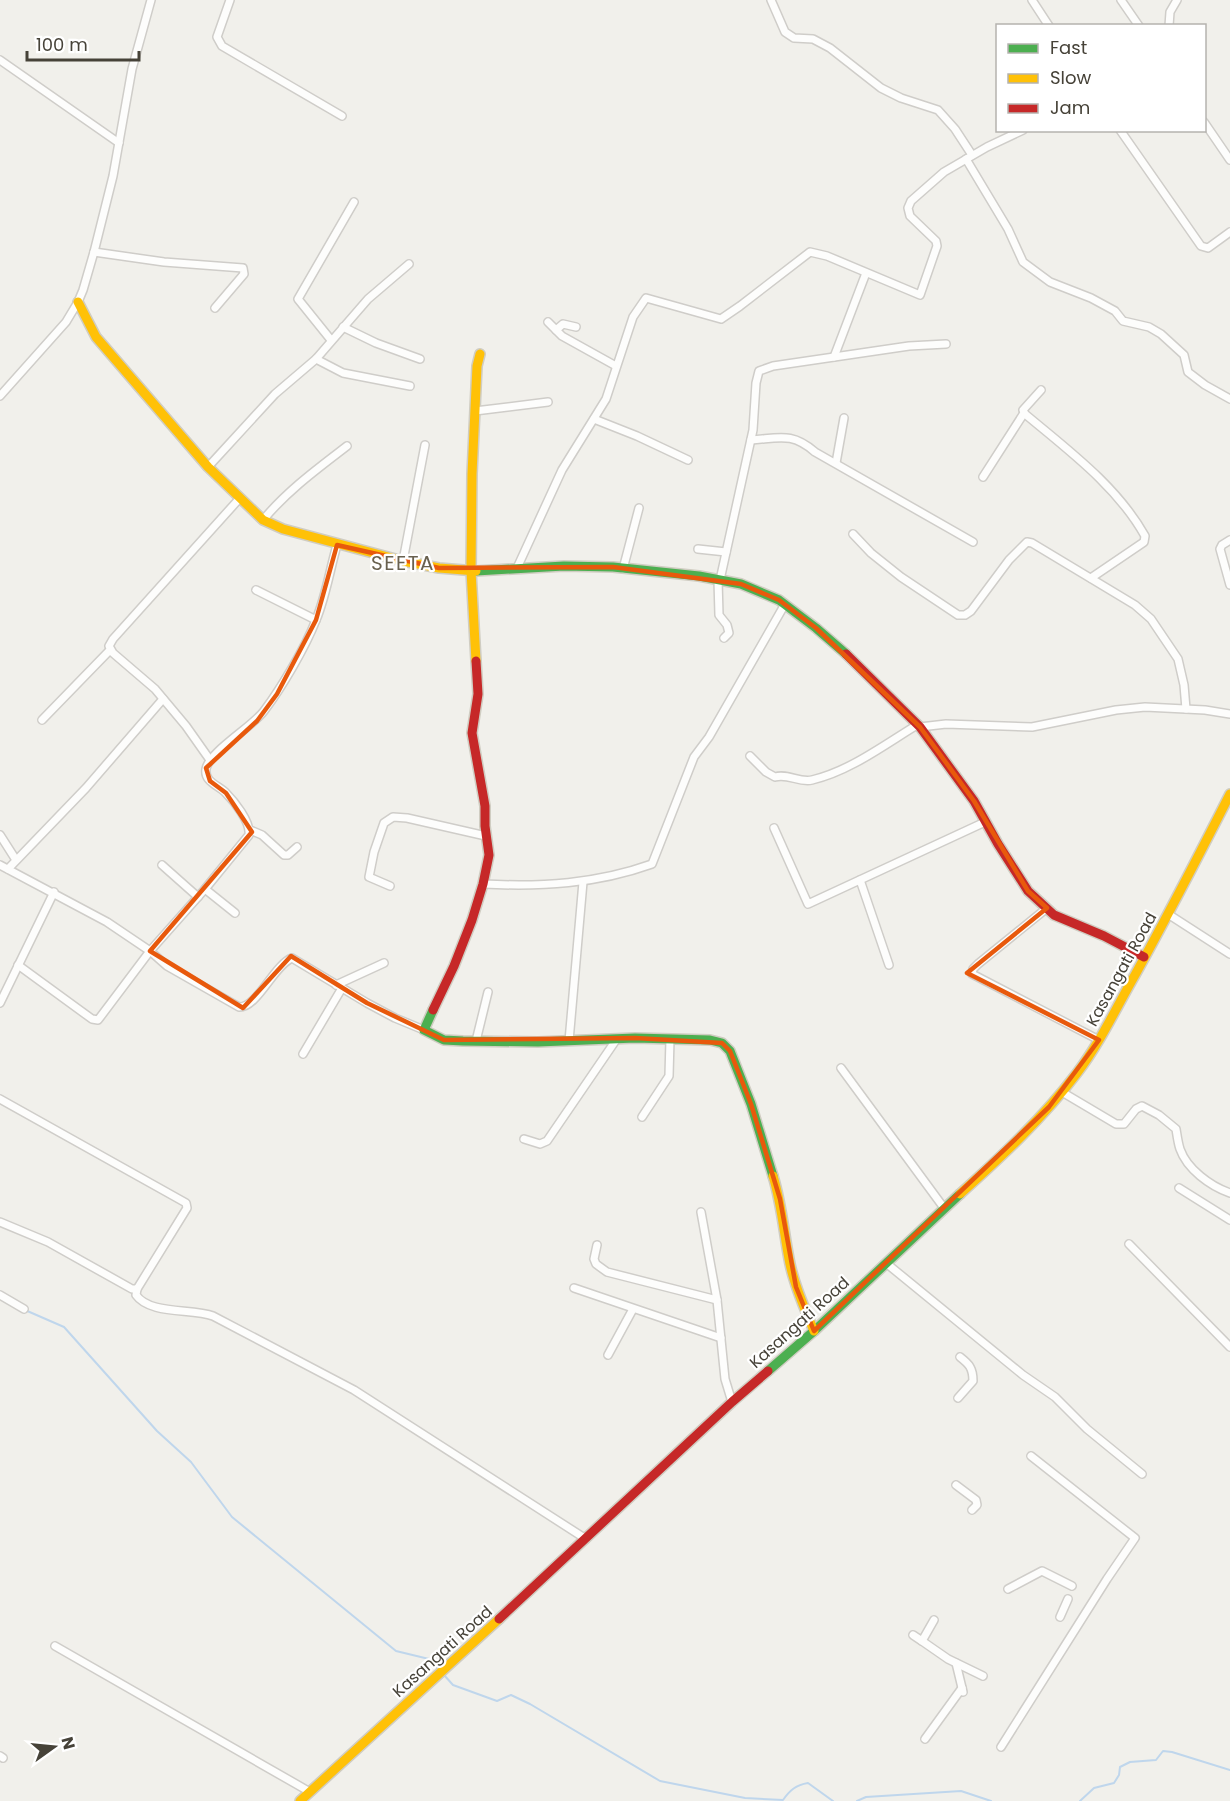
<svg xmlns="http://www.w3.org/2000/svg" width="1230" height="1801" font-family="Poppins,sans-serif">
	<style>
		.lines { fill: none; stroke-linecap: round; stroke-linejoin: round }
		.stream { stroke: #bfd6ec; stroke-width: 2 }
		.street-casing { stroke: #cfcdc9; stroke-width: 10 }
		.fast-casing { stroke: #d0cdc2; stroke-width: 12 }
		.slow-casing { stroke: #d0cdc2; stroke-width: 12 }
		.jam-casing { stroke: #d0cdc2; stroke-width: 12 }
		.street { stroke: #fdfdfc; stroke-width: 7 }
		.fast { stroke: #4caf50; stroke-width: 9 }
		.slow { stroke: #ffc107; stroke-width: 9 }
		.jam { stroke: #c62828; stroke-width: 9 }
		.marked { fill: none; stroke: #e8590c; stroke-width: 4.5; stroke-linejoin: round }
		.labels { text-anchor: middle; stroke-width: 4.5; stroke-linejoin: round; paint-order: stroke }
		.street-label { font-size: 16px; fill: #464238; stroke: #fff }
		.quarter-label { font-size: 20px; letter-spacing: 1.5px; fill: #69614f; stroke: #fff }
	</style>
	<rect width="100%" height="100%" fill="#f1f0eb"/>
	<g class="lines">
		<g class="stream">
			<polyline points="25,1310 64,1327 157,1431 191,1462 232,1517 396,1651 429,1659 440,1671"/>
			<path d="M444,1675L453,1685L497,1701L511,1695L530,1704L660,1781L745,1798L783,1800C790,1790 796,1785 808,1783L833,1801"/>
			<polyline points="857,1801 866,1797 961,1791 991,1801"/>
			<polyline points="1080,1801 1094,1788 1114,1783 1119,1775 1120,1767 1130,1762 1156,1760 1163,1751 1172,1752 1230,1770"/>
		</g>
		<defs>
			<g id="street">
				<polyline points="230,0 217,37 222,46 342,116"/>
				<polyline points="771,0 785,32 794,38 813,39 830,48 881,88 901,98 938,110 955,129 972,155"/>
				<polyline points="1032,0 1049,26"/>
				<polyline points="1121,0 1139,26"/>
				<polyline points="1169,26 1170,12 1177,0"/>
				<polyline points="0,60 119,143"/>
				<polyline points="1204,122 1230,160"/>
				<polyline points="1120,130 1201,246 1208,248 1230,232"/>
				<polyline points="966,159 1008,229 1023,262 1050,282 1091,298 1115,311 1123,321 1149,327 1161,334 1184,355 1188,372 1205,385 1230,399"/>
				<polyline points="94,252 164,262 243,268 244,274 215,308"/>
				<polyline points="548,322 562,336 616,366"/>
				<polyline points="343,327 376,343 420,359"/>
				<polyline points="556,330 563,324 576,327"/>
				<polyline points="331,340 298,299 354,202"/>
				<polyline points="834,357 866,273"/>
				<polyline points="316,359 343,373 410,386"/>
				<path d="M1041,390L1023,410L1025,414C1068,450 1117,486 1145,536L1144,542L1091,578"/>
				<polyline points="0,396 66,322 78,302 83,290 94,252 113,176 132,69 151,0"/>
				<polyline points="475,411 548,402"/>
				<polyline points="594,419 637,436 688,460"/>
				<path d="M751,440C780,438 792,432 815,452L973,542"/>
				<polyline points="836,463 844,418"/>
				<polyline points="208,467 275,394 316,359 368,299 409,264"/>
				<polyline points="983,477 1024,413"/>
				<path d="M263,520C287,491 317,469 347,446"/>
				<polyline points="853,534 871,553 901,577 958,615 965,615 971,611 1009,560 1027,542 1032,543 1135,605 1151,619 1178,659 1184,685 1186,709"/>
				<polyline points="1230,540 1222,545 1220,549 1230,585"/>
				<polyline points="698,549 726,552"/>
				<polyline points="403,561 425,445"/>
				<polyline points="517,568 562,470 606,399 633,317 646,298 721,319 740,306 810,252 827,256 920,295 937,246 936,241 910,216 908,208 911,201 944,172 987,147 1023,130"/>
				<polyline points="623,569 639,508"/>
				<polyline points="718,580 719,615 727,625 729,633 724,638"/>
				<polyline points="720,580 753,430 756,383 759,371 773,366 909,346 946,344"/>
				<polyline points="256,590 316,620"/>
				<polyline points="42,720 110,650"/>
				<polyline points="920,727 946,724 1032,727 1116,710 1145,707 1205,710 1230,714"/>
				<path d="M750,756L766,772L775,777C788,773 799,783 812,780C850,771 884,745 917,725"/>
				<polyline points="210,760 186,726 155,689 113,653 109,646 113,639 239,499"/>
				<polyline points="774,828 808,904 985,822"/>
				<polyline points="250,830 262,835 284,855 288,855 297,847"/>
				<polyline points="0,835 16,860"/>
				<path d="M0,865L107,922L150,951L167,966L239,1007C257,1008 274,965 292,958L367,1003L395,1018L424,1030"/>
				<polyline points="162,865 198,897"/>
				<polyline points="8,869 86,788 163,699"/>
				<polyline points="860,880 889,965"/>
				<path d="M483,884C541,887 596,884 652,864L694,757L709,737L785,604"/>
				<polyline points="390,886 369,877 374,852 384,823 393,817 407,818 486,836"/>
				<polyline points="205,889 235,913"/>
				<polyline points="1047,908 978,964 973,969 972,974 1099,1040"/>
				<polyline points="1168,914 1230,954"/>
				<path d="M18,965L92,1019L98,1020L150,951L205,889L249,835C251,822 234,801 225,792C217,785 204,781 206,769C209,752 252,727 264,711C282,687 305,648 316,620C326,596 330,569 337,545"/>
				<polyline points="336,985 384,963"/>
				<polyline points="0,1003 54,892"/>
				<polyline points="476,1041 488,992"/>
				<polyline points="569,1041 583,882"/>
				<polyline points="303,1054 342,988"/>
				<polyline points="841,1068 944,1208"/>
				<path d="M1062,1092L1116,1124H1124L1136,1109L1142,1106L1159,1115L1176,1129C1177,1135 1178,1143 1180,1149C1187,1169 1210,1186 1230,1193"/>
				<path d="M0,1099L186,1203L187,1208L137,1289L136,1295C150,1315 192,1308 213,1316L354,1390L586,1539"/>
				<polyline points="642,1117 669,1076 670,1039"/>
				<polyline points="524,1139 540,1144 547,1141 616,1040"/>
				<polyline points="1179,1188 1230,1220"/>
				<polyline points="701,1212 717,1300 725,1379 732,1402"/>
				<polyline points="0,1222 48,1242 132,1289 137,1289"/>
				<polyline points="1129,1244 1230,1347"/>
				<polyline points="597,1245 594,1259 596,1264 607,1272 717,1300"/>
				<polyline points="886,1263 1023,1375 1055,1397 1087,1429 1142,1474"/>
				<polyline points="574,1288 721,1338"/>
				<polyline points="0,1295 24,1309"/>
				<polyline points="608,1355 633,1309"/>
				<path d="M958,1398L973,1381C973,1368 969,1364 960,1357"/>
				<polyline points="956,1485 976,1500 977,1505 972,1510"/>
				<polyline points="1008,1589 1042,1571 1072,1586"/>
				<polyline points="1060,1617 1068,1599"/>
				<polyline points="913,1635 922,1641 934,1620"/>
				<polyline points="922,1641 948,1659 983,1676"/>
				<polyline points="55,1646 310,1792"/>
				<polyline points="956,1663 963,1692"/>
				<polyline points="925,1739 962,1688"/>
				<polyline points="1001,1747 1107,1579 1135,1538 1031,1456"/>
				<polyline points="0,1756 3,1758"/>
			</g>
			<g id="fast">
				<polyline points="476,571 564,566 613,567 699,576 741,584 779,600 816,628 846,654"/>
				<polyline points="433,1010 424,1030 444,1040 463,1041 538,1042 635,1038 710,1040 722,1043 730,1051 751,1104 773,1176"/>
				<polyline points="768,1371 814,1331 960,1194"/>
			</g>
			<g id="slow">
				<polyline points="78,302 96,337 208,467 263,520 283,529 403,561 439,568 476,571"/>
				<polyline points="476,661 471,571 472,474 477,366 480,354"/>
				<path d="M773,1176C782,1205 784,1235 790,1264C795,1288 805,1309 814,1331"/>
				<path d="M960,1194C1001,1157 1043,1118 1077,1073C1100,1043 1116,1008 1135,975C1168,915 1199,855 1230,794"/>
				<polyline points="300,1801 499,1619"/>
			</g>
			<g id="jam">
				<polyline points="846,654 920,727 974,801 998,844 1028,891 1054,915 1104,936 1144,957"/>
				<polyline points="433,1010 454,966 472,920 483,884 489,855 485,826 485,806 472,733 478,694 476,661"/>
				<polyline points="499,1619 732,1402 768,1371"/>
			</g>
		</defs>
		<use href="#street" class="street-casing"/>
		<use href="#fast" class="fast-casing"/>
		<use href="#slow" class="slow-casing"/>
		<use href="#jam" class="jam-casing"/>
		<use href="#street" class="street"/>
		<use href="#fast" class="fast"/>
		<use href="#slow" class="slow"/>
		<use href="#jam" class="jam"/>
	</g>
	<path class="marked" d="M337,545L439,568L613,567L741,584L779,600L816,628L920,727L974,801L1028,891L1047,908L967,973L1099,1040L1049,1107L814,1331L796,1287L780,1199L751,1104L730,1051L722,1043L635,1038L444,1040L367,1003L291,956L243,1008L150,951L252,832L226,793L210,781L206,768L257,721L277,694L316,620Z"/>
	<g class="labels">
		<g class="street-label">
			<text transform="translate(1121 969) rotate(-61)" y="6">Kasangati Road</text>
			<text transform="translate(799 1322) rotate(-42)" y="6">Kasangati Road</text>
			<text transform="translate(442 1651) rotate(-42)" y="6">Kasangati Road</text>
		</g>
		<g class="quarter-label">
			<text x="403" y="570">SEETA</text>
		</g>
	</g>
	<rect x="996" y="24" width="210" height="108" fill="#ffffff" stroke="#b5b3af" stroke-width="1.5"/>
	<rect x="1008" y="44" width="30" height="9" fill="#4caf50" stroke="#b5b3af" stroke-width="1.5"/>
	<text x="1050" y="54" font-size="18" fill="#464238">Fast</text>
	<rect x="1008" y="74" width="30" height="9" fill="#ffc107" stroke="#b5b3af" stroke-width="1.5"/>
	<text x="1050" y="84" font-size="18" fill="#464238">Slow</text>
	<rect x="1008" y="104" width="30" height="9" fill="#c62828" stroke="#b5b3af" stroke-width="1.5"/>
	<text x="1050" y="114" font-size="18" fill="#464238">Jam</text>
	<g transform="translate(54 1747) rotate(75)" stroke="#ffffff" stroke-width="4.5" paint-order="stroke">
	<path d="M0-4.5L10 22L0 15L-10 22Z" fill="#464238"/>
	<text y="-9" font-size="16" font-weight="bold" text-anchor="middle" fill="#464238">N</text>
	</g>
	<path d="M27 51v9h112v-9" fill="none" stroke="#464238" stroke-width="3"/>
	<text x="36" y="51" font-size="18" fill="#464238" stroke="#ffffff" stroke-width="4.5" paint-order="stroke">100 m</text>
</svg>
